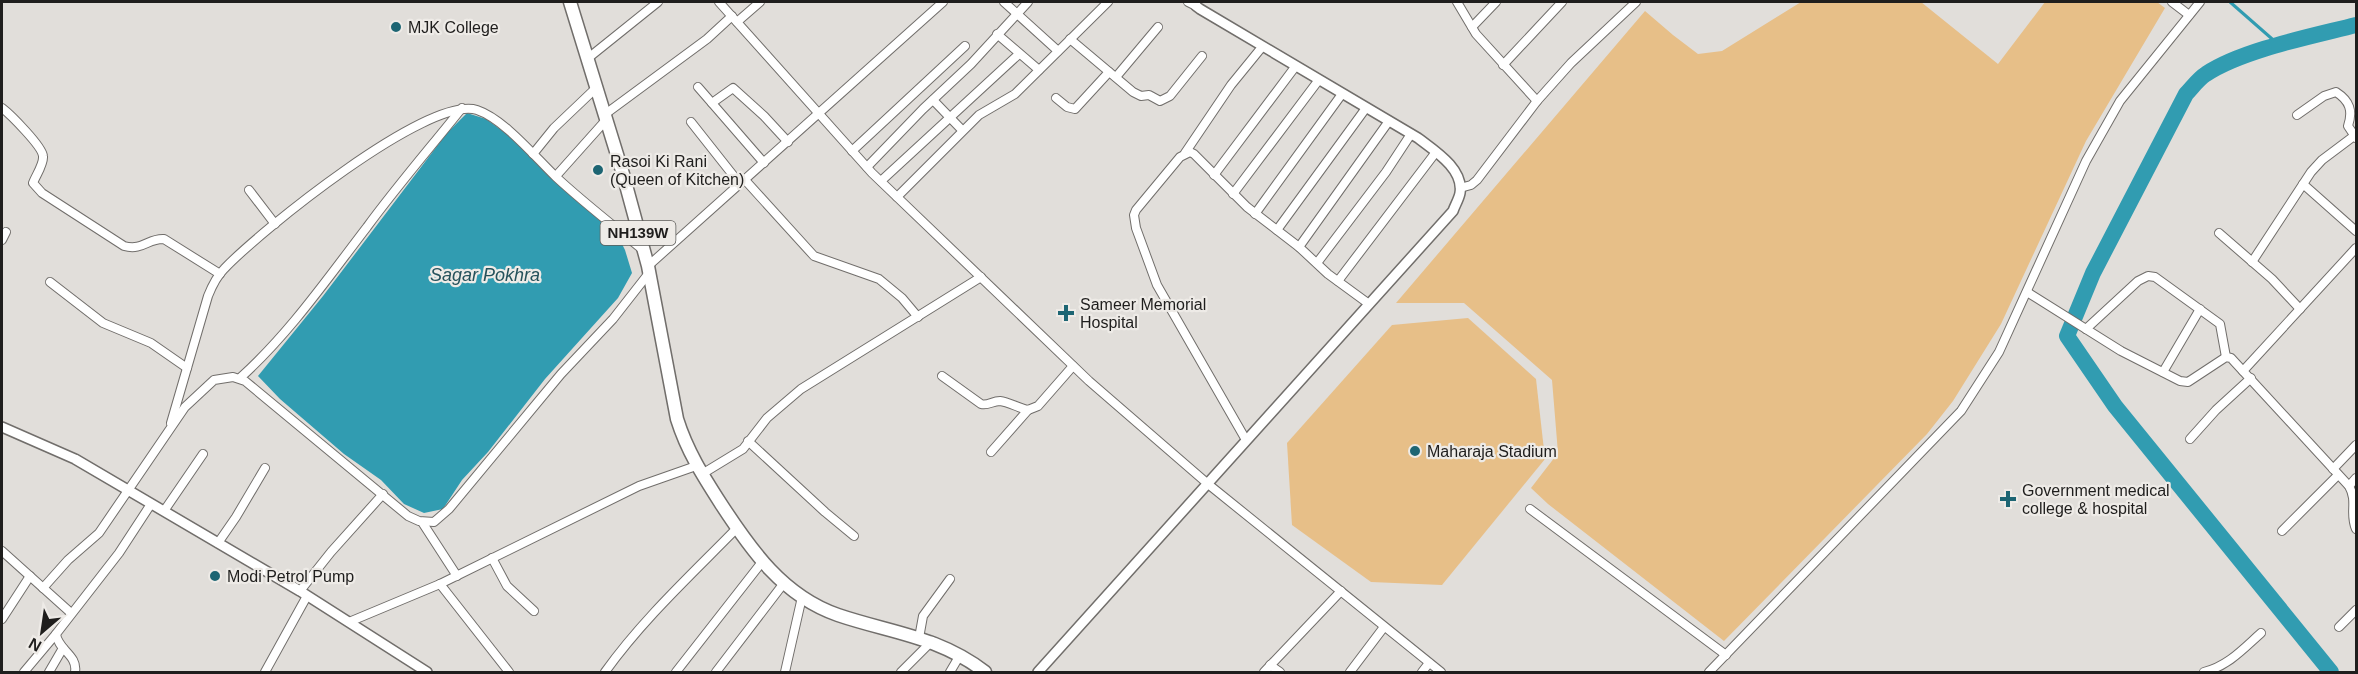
<svg xmlns="http://www.w3.org/2000/svg" width="2358" height="674" font-family="Arial,sans-serif">
	<style>
		.green { fill: #e7bf88 }
		.water { fill: #319cb1 }
		.lines { fill: none; stroke-linecap: round; stroke-linejoin: round }
		.stream { stroke: #319cb1; stroke-width: 3 }
		.river { stroke: #319cb1; stroke-width: 16 }
		.minor-casing { stroke: #716e6b; stroke-width: 10 }
		.tertiary-casing { stroke: #716e6b; stroke-width: 12 }
		.trunk-casing { stroke: #716e6b; stroke-width: 15 }
		.minor { stroke: #fff; stroke-width: 8 }
		.tertiary { stroke: #fff; stroke-width: 9 }
		.trunk { stroke: #fff; stroke-width: 12 }
		.poi-dot { fill: #1d6573; stroke: #eeebe7; stroke-width: 2 }
		.labels { text-anchor: middle; stroke-width: 4.5; stroke-linejoin: round; paint-order: stroke }
		.shield { fill: #eeebe7; stroke: #5d5c5a; stroke-width: 1.5 }
		.shield-label { font-size: 15px; font-weight: bold; fill: #1f1e1d }
		.poi-label { font-size: 16px; fill: #1f1e1d; stroke: #eeebe7; text-anchor: start }
		.water-label { font-size: 18px; font-style: italic; fill: #24515b; stroke: #eeebe7 }
	</style>
	<rect width="100%" height="100%" fill="#e1deda"/>
	<g class="green">
		<polygon points="1801,2 1921,2 1998,64 2045,2 2157,2 2165,8 2086,141 2001,324 1953,401 1927,434 1724,641 1548,504 1531,488 1558,453 1552,380 1464,303 1396,303 1645,11 1673,35 1698,54 1722,51"/>
		<polygon points="1468,318 1536,379 1545,459 1442,585 1371,582 1292,525 1287,443 1392,325"/>
	</g>
	<polygon class="water" points="467,113 486,119 514,139 617,234 625,250 632,273 618,298 545,379 488,452 462,480 443,509 424,513 404,504 381,480 344,454 280,399 258,376 323,296 447,133"/>
	<g class="lines">
		<polyline class="stream" points="2230,2 2279,45"/>
		<path class="river" d="M2331,672L2115,406L2067,336L2093,273L2186,94C2192,88 2198,79 2206,74C2242,50 2313,36 2356,25"/>
		<defs>
			<g id="minor">
				<polyline points="719,2 872,173 1089,381 1208,484 1441,672"/>
				<polyline points="1004,2 1058,51"/>
				<polyline points="1188,2 1196,6"/>
				<polyline points="1457,2 1476,34 1537,101"/>
				<polyline points="2172,2 2189,15"/>
				<polyline points="737,22 760,2"/>
				<polyline points="1472,27 1496,2"/>
				<polyline points="997,34 1039,70"/>
				<polyline points="1070,39 1133,92 1141,96 1149,95 1160,101 1170,96 1202,56"/>
				<polyline points="587,59 658,2"/>
				<polyline points="1503,65 1562,2"/>
				<polyline points="1116,77 1158,27"/>
				<polyline points="698,87 764,163"/>
				<polyline points="1056,98 1067,107 1075,109 1109,72"/>
				<polyline points="933,100 962,130"/>
				<polyline points="712,103 733,88 764,116 788,142"/>
				<path d="M2,108C10,114 42,146 43,156C44,164 36,175 33,183L42,193L124,246C143,251 148,238 164,239L220,274"/>
				<polyline points="604,115 707,39 732,16"/>
				<path d="M2297,115L2324,96L2336,92C2350,101 2353,111 2348,126L2356,138"/>
				<polyline points="691,122 740,184"/>
				<polyline points="852,151 965,46"/>
				<polyline points="1185,153 1231,85 1262,47"/>
				<polyline points="533,154 554,128 596,88"/>
				<polyline points="867,167 923,109 971,64 1028,2"/>
				<polyline points="1214,175 1295,67"/>
				<polyline points="556,176 606,120"/>
				<polyline points="745,180 814,256 879,279 902,298 918,317"/>
				<polyline points="881,181 1019,54"/>
				<polyline points="2303,184 2356,231"/>
				<polyline points="1460,188 1471,185 1477,180 1537,101 1571,63 1636,2"/>
				<polyline points="249,190 275,224"/>
				<polyline points="1233,194 1318,81"/>
				<polyline points="897,197 979,115 1015,94 1108,2"/>
				<polyline points="1255,214 1342,94"/>
				<polyline points="1277,230 1366,108"/>
				<polyline points="2219,233 2272,279 2300,309"/>
				<polyline points="2,240 6,232"/>
				<polyline points="1299,247 1389,121"/>
				<polyline points="2252,262 2311,172 2322,160 2354,136"/>
				<polyline points="1317,263 1386,172 1411,134"/>
				<polyline points="648,266 943,2"/>
				<polyline points="1338,281 1436,152"/>
				<polyline points="50,282 103,323 151,343 187,368"/>
				<path d="M2027,292L2121,351L2180,381L2188,382L2226,357L2231,358L2349,486C2358,502 2349,513 2356,529"/>
				<polyline points="2086,329 2138,281 2148,276 2155,277 2220,324 2226,357"/>
				<polyline points="2243,371 2356,248"/>
				<polyline points="2163,372 2200,309"/>
				<path d="M942,376L981,404C988,406 992,401 1000,401C1009,402 1018,408 1028,410L1038,406L1073,366"/>
				<path d="M240,378C289,334 327,279 367,227C397,186 430,148 462,108"/>
				<path d="M171,423L208,296C212,286 216,277 224,269C259,232 428,95 477,110C504,119 535,157 556,177C584,203 614,226 643,250"/>
				<polyline points="2190,439 2216,410 2251,378"/>
				<polyline points="1246,440 1157,285 1136,228 1134,215 1136,210 1180,157 1190,152 1194,154 1247,207 1299,247 1328,274 1369,304"/>
				<polyline points="748,441 825,512 854,536"/>
				<polyline points="991,452 1028,410"/>
				<polyline points="2333,469 2356,445"/>
				<polyline points="702,474 743,449 767,418 801,389 981,277"/>
				<polyline points="2349,486 2356,478"/>
				<polyline points="1530,509 1726,655"/>
				<polyline points="164,511 203,454"/>
				<polyline points="422,522 457,576"/>
				<polyline points="2282,531 2338,475"/>
				<polyline points="218,543 236,517 265,468"/>
				<polyline points="2,551 71,613"/>
				<polyline points="492,558 507,586 534,611"/>
				<polyline points="440,584 509,672"/>
				<polyline points="43,588 68,560 99,533 185,407 214,380 233,377 245,381 408,516 419,521 434,522 449,509 561,374 613,319 649,273"/>
				<polyline points="300,591 331,552 383,494"/>
				<polyline points="2,619 30,576"/>
				<polyline points="349,622 440,584 639,486 696,466"/>
				<polyline points="2339,627 2356,610"/>
				<polyline points="919,638 923,616 950,579"/>
				<polyline points="1270,665 1280,672"/>
				<polyline points="24,672 56,634"/>
				<polyline points="49,672 63,648"/>
				<path d="M75,672C78,655 58,650 56,634L119,553L151,504"/>
				<polyline points="265,672 307,596"/>
				<path d="M605,672C643,619 691,575 737,528"/>
				<polyline points="676,672 762,562"/>
				<polyline points="716,672 784,583"/>
				<polyline points="785,672 802,597"/>
				<polyline points="901,672 932,641"/>
				<polyline points="950,672 960,655"/>
				<polyline points="1264,672 1341,591"/>
				<polyline points="1350,672 1384,627"/>
				<polyline points="1422,672 1429,663"/>
				<polyline points="1709,672 1961,411 1999,352 2086,161 2120,101 2200,2"/>
				<path d="M2204,672C2228,666 2243,649 2261,633"/>
			</g>
			<g id="tertiary">
				<polyline points="2,427 75,459 300,591 427,672"/>
				<path d="M1038,672L1453,211C1455,205 1459,199 1460,193C1464,169 1435,151 1418,138L1200,9L1196,6L1195,2"/>
			</g>
			<path id="trunk" d="M570,2L623,174L648,266L677,419C687,451 703,476 721,504C751,550 783,596 838,615C891,633 938,636 985,672"/>
		</defs>
		<use href="#minor" class="minor-casing"/>
		<use href="#tertiary" class="tertiary-casing"/>
		<use href="#trunk" class="trunk-casing"/>
		<use href="#minor" class="minor"/>
		<use href="#tertiary" class="tertiary"/>
		<use href="#trunk" class="trunk"/>
	</g>
	<g class="poi-dot">
		<circle cx="396" cy="27" r="6"/>
		<circle cx="598" cy="170" r="6"/>
		<path d="M1063 304h6v6h6v6h-6v6h-6v-6h-6v-6h6z"/>
		<circle cx="1415" cy="451" r="6"/>
		<path d="M2005 490h6v6h6v6h-6v6h-6v-6h-6v-6h6z"/>
		<circle cx="215" cy="576" r="6"/>
	</g>
	<g class="labels">
		<rect class="shield" x="600.5" y="221" width="75" height="24" rx="4.5"/>
		<g class="shield-label">
			<text x="638" y="238">NH139W</text>
		</g>
		<g class="poi-label">
			<text x="408" y="33">MJK College</text>
			<text x="610" y="167">Rasoi Ki Rani<tspan x="610" dy="18">(Queen of Kitchen)</tspan></text>
			<text x="1080" y="310">Sameer Memorial<tspan x="1080" dy="18">Hospital</tspan></text>
			<text x="1427" y="457">Maharaja Stadium</text>
			<text x="2022" y="496">Government medical<tspan x="2022" dy="18">college &amp; hospital</tspan></text>
			<text x="227" y="582">Modi Petrol Pump</text>
		</g>
		<g class="water-label">
			<text x="485" y="281">Sagar Pokhra</text>
		</g>
	</g>
	<rect width="2358" height="674" fill="none" stroke="#1f1e1d" stroke-width="6"/>
	<g transform="translate(42 632) rotate(209)" stroke="#eeebe7" stroke-width="4.5" paint-order="stroke">
	<path d="M0-4.5L10 22L0 15L-10 22Z" fill="#1f1e1d"/>
	<text y="-9" font-size="16" font-weight="bold" text-anchor="middle" fill="#1f1e1d">N</text>
	</g>
</svg>
